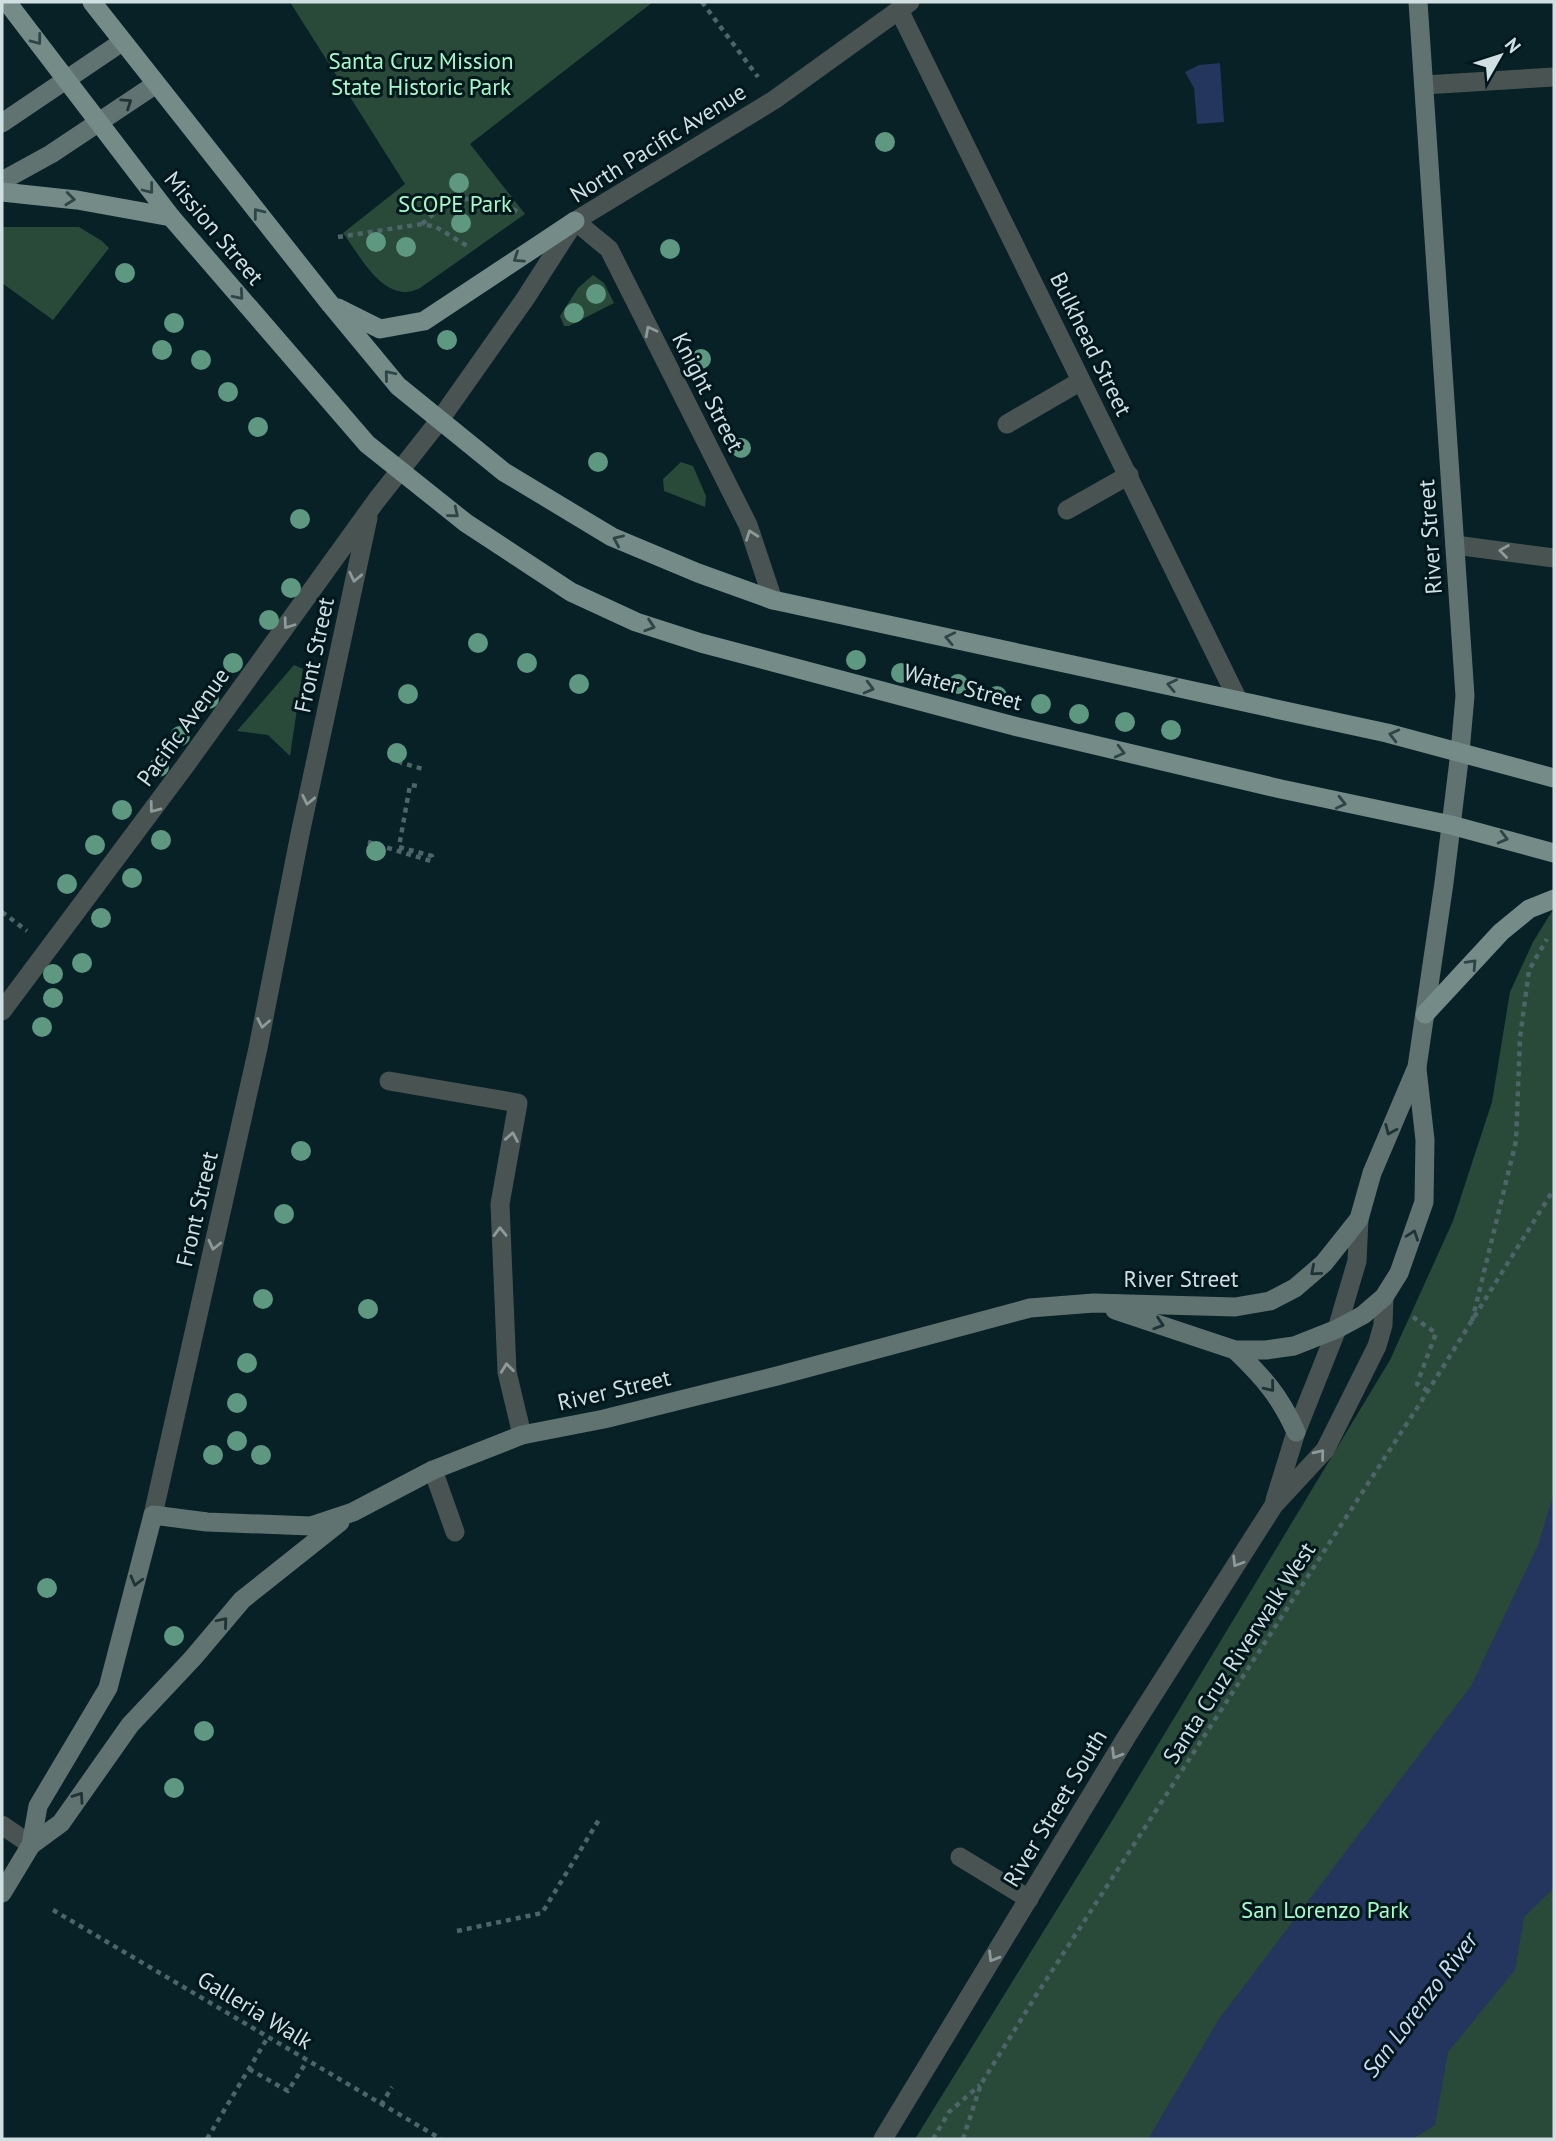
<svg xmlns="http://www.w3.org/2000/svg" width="1556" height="2141" font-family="'PT Sans',sans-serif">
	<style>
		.green { fill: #294a38 }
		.water { fill: #24355e }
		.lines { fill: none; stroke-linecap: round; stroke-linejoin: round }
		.path { stroke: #4d6468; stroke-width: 4.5; stroke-dasharray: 5 5; stroke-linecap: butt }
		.service { stroke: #495452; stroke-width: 19 }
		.minor { stroke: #495452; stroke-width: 19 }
		.tertiary { stroke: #495452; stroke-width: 19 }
		.secondary { stroke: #617371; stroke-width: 19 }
		.primary { stroke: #748b88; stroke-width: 19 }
		.tree { fill: #5e9880 }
		.oneway { stroke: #2e4547 }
		.oneway2 { stroke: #1d3336 }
		.oneway3 { stroke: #8c9a9a }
		.labels { text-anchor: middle; stroke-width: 6; stroke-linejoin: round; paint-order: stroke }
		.park-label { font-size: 23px; fill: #a5faca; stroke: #00171c }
		.street-label { font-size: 23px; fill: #d0dfe2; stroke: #00171c }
		.water-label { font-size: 24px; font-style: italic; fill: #cddaf7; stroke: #00171c }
	</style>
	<rect width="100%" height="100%" fill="#072126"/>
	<g class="green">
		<path d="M290,2H653L470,144L525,214L420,288C385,306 361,257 343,233L405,184Z"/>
		<polygon points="2,227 79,227 102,241 109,248 53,320 2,283"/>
		<polygon points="593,275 604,283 614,303 569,326 564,326 560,316 578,288"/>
		<polygon points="681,462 693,466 706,496 705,507 664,491 663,479"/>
		<polygon points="294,665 303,669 290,756 268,735 237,731"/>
		<polygon points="1554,908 1554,2139 915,2139 1118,1811 1390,1360 1453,1221 1492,1102 1510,992 1533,942"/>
	</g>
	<g class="water">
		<polygon points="1220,63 1224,122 1197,124 1194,88 1185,72 1199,65"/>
		<polygon points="1554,1493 1554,1888 1524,1917 1515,1970 1448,2052 1435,2125 1413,2139 1148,2139 1219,2019 1471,1686 1538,1545"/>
	</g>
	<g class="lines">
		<g class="path">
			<polyline points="702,2 758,77"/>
			<path d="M422,224C453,195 481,190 518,212"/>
			<polyline points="338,237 422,224 436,227 469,247"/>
			<polyline points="389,756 402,763 423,769"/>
			<polyline points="368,842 431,861 432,856 399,847 410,785 418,786"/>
			<polyline points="2,912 27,931"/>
			<polyline points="1413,1317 1436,1333 1417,1384 1428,1391"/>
			<polyline points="1472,1321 1516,1141 1520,1038 1529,970 1547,939"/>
			<polyline points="53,1910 441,2139"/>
			<polyline points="457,1931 542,1913 600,1818"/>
			<polyline points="249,2069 288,2091 307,2061"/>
			<polyline points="381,2105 392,2087"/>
			<polyline points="207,2139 268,2037"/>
			<polyline points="933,2139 949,2112 980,2085"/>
			<polyline points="963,2139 981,2084 1037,1994 1428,1391 1554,1189"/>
		</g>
		<g class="service">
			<polyline points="1007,424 1081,381"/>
			<polyline points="1067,510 1129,475"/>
			<polyline points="1455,545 1554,558"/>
			<polyline points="389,1081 518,1103 500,1204 507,1372 522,1435"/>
			<polyline points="433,1470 455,1532"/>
			<polyline points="960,1857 1029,1899"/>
		</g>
		<g class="minor">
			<polyline points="899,10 1238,700"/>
			<polyline points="1424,85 1554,77"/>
			<polyline points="575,221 609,249 748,525 773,600"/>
		</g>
		<g class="tertiary">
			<polyline points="2,1011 185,766 376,501 439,421 525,299 575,221 774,100 910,2"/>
			<polyline points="1275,1500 1296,1432 1337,1329 1357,1261 1359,1219"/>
			<polyline points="153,1515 258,1048 300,834 368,518"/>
			<polyline points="2,1825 31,1845"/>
			<polyline points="883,2139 1127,1736 1274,1505 1325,1450 1377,1346 1383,1325 1384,1297"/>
		</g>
		<g class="secondary">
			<polyline points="2,123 122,42"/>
			<polyline points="2,181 51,154 156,84"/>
			<polyline points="1115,1310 1235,1350 1266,1350 1294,1346 1337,1329 1363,1315 1384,1297 1399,1273 1424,1202 1425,1140 1417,1069"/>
			<path d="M1235,1350C1263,1377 1280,1396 1296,1432"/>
			<polyline points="31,1845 61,1823 130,1725 193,1658 242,1600 340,1522"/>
			<polyline points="2,1893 31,1845 38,1806 108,1688 153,1515 207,1522 311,1526 353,1512 433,1470 522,1435 604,1419 777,1376 1030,1308 1094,1303 1235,1307 1270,1301 1295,1288 1324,1263 1359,1219 1372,1173 1417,1067 1444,883 1460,752 1465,696 1418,2"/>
		</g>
		<g class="primary">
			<polyline points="7,2 171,217 367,444 466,523 571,592 636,622 701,643 1018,727 1281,789 1451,825 1554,853"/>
			<polyline points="92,2 331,305 398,386 504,472 612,537 698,573 773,600 1387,733 1554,778"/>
			<polyline points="2,192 77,200 171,217"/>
			<polyline points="338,308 380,329 424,321 575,221"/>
			<polyline points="1425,1014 1501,932 1529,909 1554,899"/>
		</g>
	</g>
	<g class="tree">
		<circle cx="885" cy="142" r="10"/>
		<circle cx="459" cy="183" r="10"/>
		<circle cx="461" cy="223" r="10"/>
		<circle cx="376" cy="242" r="10"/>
		<circle cx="406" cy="247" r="10"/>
		<circle cx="670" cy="249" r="10"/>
		<circle cx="125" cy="273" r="10"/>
		<circle cx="596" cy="294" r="10"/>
		<circle cx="574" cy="313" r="10"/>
		<circle cx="174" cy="323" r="10"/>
		<circle cx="447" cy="340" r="10"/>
		<circle cx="162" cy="350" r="10"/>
		<circle cx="701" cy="359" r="10"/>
		<circle cx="201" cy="360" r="10"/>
		<circle cx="228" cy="392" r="10"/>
		<circle cx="258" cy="427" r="10"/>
		<circle cx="741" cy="448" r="10"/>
		<circle cx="598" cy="462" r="10"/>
		<circle cx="300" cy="519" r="10"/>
		<circle cx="291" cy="588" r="10"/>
		<circle cx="269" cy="620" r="10"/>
		<circle cx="478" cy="643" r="10"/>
		<circle cx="856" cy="660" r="10"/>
		<circle cx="233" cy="663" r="10"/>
		<circle cx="527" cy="663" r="10"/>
		<circle cx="901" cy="673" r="10"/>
		<circle cx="579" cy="684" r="10"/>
		<circle cx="958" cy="684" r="10"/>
		<circle cx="408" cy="694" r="10"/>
		<circle cx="997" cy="696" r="10"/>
		<circle cx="209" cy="699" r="10"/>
		<circle cx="1041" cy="704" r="10"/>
		<circle cx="1079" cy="714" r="10"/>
		<circle cx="1125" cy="722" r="10"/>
		<circle cx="1171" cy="730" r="10"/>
		<circle cx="180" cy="736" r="10"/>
		<circle cx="397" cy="753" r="10"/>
		<circle cx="159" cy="767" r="10"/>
		<circle cx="122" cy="810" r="10"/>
		<circle cx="161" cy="840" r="10"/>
		<circle cx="95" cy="845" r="10"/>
		<circle cx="376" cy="851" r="10"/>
		<circle cx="132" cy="878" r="10"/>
		<circle cx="67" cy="884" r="10"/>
		<circle cx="101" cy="918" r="10"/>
		<circle cx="82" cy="963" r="10"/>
		<circle cx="53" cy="974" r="10"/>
		<circle cx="53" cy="998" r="10"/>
		<circle cx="42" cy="1027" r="10"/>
		<circle cx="301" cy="1151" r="10"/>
		<circle cx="284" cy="1214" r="10"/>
		<circle cx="263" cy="1299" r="10"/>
		<circle cx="368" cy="1309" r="10"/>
		<circle cx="247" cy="1363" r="10"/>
		<circle cx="237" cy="1403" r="10"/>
		<circle cx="237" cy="1441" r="10"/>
		<circle cx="213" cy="1455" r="10"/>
		<circle cx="261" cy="1455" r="10"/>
		<circle cx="47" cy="1588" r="10"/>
		<circle cx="174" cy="1636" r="10"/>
		<circle cx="204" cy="1731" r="10"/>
		<circle cx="174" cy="1788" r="10"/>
	</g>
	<defs><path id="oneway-chevron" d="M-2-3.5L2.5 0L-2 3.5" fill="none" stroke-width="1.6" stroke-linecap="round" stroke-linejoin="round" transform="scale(1.75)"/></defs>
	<g class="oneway">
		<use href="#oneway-chevron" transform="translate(37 40) rotate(53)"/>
		<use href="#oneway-chevron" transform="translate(149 189) rotate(52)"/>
		<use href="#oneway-chevron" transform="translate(70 199) rotate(6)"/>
		<use href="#oneway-chevron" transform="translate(258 213) rotate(-128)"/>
		<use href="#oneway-chevron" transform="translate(518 258) rotate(146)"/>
		<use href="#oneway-chevron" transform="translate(239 295) rotate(49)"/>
		<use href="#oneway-chevron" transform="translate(389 375) rotate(-130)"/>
		<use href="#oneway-chevron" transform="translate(454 513) rotate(39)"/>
		<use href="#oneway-chevron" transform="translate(618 540) rotate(-156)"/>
		<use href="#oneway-chevron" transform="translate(650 626) rotate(18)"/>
		<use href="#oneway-chevron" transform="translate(950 638) rotate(-168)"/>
		<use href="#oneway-chevron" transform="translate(1172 685) rotate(-168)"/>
		<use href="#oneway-chevron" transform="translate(869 688) rotate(15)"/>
		<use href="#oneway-chevron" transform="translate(1394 735) rotate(-166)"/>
		<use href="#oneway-chevron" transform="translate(1120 752) rotate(14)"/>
		<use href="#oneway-chevron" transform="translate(1341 803) rotate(13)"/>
		<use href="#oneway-chevron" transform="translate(1503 838) rotate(15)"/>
		<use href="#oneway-chevron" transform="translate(1472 964) rotate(-47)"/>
	</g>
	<g class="oneway2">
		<use href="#oneway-chevron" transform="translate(127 103) rotate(-34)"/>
		<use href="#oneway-chevron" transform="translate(1390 1130) rotate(113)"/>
		<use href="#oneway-chevron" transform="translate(1413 1235) rotate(-71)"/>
		<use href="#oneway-chevron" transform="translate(1315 1271) rotate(139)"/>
		<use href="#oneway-chevron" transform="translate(1159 1324) rotate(18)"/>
		<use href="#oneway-chevron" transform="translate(1270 1387) rotate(51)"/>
		<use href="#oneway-chevron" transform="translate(136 1581) rotate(105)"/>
		<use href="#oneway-chevron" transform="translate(223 1622) rotate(-50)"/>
		<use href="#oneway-chevron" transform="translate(79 1797) rotate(-55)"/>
	</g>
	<g class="oneway3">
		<use href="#oneway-chevron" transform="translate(650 331) rotate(-117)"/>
		<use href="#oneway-chevron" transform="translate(751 535) rotate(-110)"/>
		<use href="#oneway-chevron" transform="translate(1504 551) rotate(-172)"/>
		<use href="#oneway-chevron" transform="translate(355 577) rotate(102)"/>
		<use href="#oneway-chevron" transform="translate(288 624) rotate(126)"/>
		<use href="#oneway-chevron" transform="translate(308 800) rotate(102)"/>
		<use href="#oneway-chevron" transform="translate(154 808) rotate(127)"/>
		<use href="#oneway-chevron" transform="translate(263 1023) rotate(101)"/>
		<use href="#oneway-chevron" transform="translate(512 1137) rotate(-80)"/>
		<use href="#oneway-chevron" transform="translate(500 1232) rotate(-91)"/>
		<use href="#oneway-chevron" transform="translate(214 1245) rotate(103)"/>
		<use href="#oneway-chevron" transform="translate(507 1368) rotate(-97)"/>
		<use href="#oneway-chevron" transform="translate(1320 1454) rotate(-51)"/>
		<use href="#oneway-chevron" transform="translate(1237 1562) rotate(122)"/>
		<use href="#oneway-chevron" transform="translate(1116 1754) rotate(121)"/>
		<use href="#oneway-chevron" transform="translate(993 1957) rotate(121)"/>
	</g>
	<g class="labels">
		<g class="park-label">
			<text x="421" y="69">Santa Cruz Mission<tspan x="421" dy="26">State Historic Park</tspan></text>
			<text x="455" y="212">SCOPE Park</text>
			<text x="1325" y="1918">San Lorenzo Park</text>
		</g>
		<g class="street-label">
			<text transform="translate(658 143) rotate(-32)" y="8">North Pacific Avenue</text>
			<text transform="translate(214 228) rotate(50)" y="8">Mission Street</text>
			<text transform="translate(1091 344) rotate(64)" y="8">Bulkhead Street</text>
			<text transform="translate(708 392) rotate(63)" y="8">Knight Street</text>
			<text transform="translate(1430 537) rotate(-94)" y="8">River Street</text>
			<text transform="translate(314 655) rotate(-78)" y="8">Front Street</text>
			<text transform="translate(963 687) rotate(15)" y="8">Water Street</text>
			<text transform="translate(183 727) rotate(-54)" y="8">Pacific Avenue</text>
			<text transform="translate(197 1209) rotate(-77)" y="8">Front Street</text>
			<text x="1181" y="1287">River Street</text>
			<text transform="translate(614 1390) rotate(-13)" y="8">River Street</text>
			<text transform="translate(1239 1653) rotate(-57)" y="8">Santa Cruz Riverwalk West</text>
			<text transform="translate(1055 1808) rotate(-59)" y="8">River Street South</text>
			<text transform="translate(255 2010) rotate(31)" y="8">Galleria Walk</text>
		</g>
		<g class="water-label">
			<text transform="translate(1420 2005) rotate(-53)" y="8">San Lorenzo River</text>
		</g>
	</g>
	<rect width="1556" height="2141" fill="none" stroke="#d0dfe2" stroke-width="7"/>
	<g transform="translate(1500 56) rotate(51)" stroke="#00171c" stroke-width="5" paint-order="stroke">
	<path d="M0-5L12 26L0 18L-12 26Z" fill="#d0dfe2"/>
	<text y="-10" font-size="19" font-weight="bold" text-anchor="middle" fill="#d0dfe2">N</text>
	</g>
</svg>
